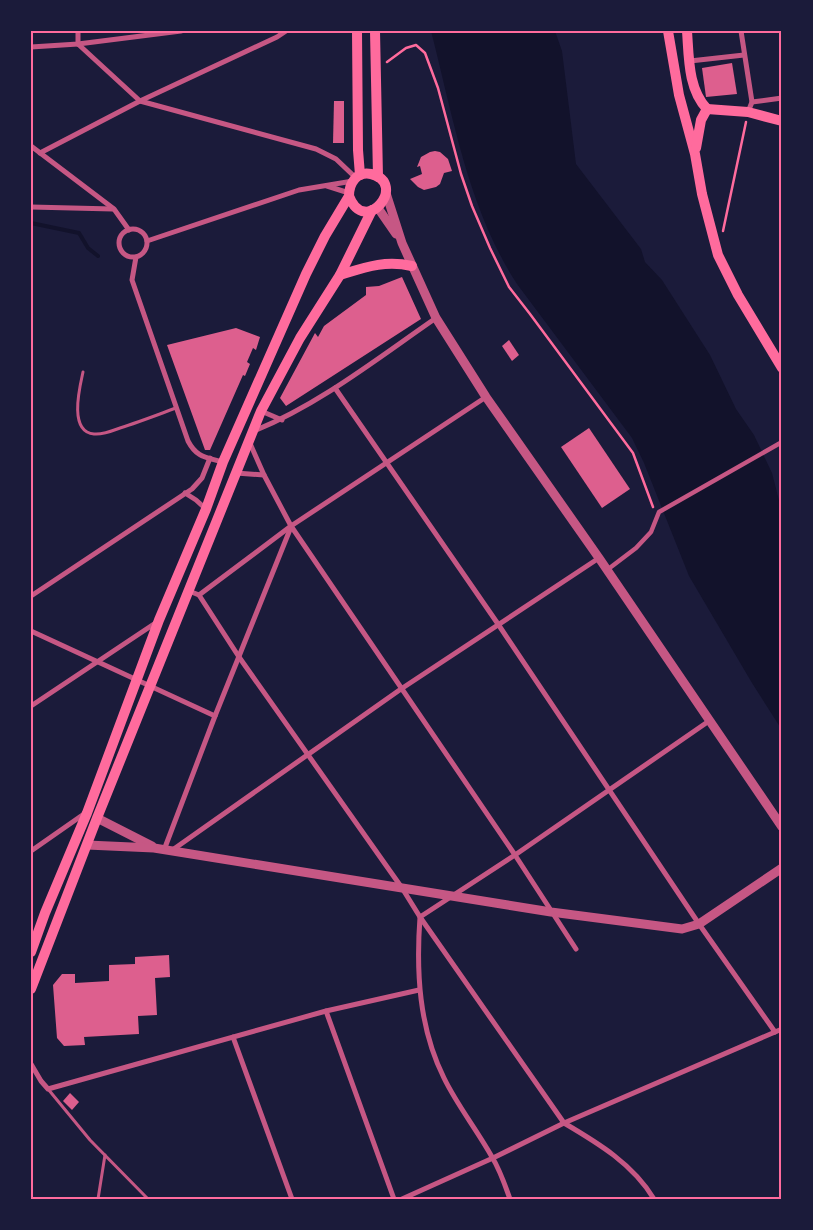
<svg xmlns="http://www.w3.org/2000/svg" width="813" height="1230" font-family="Lato,sans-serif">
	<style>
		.water { fill: #12122b }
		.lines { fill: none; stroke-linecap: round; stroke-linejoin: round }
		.stream { stroke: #12122b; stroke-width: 4 }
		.building { fill: #dd5f8e }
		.path { stroke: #ff6b9d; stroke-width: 2.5 }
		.service { stroke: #c65784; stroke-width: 3 }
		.pedestrian { stroke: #c65784; stroke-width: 4.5 }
		.minor { stroke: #c65784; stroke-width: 5 }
		.tertiary { stroke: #c65784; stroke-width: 9 }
		.primary { stroke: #ff6b9d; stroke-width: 10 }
		.neatline { fill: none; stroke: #ff6b9d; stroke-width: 2 }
	</style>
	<rect width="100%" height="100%" fill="#1b1b3a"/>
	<path class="water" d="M431,31H555L562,51L576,164L641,249L645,262L662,280L710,355L736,409L754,435L772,473L782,512V730L752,683L689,576L644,463L632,438L517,284C468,209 453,116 431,31Z"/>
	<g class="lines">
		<polyline class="stream" points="31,223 79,233 88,248 98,256"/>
	</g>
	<g class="building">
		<polygon points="732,63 737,94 706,97 702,68"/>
		<polygon points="334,101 344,101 344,143 333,143"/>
		<polygon points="435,151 440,152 448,159 452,171 444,173 440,184 436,187 424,190 418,187 410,179 422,174 420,166 417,167 421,157 430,152"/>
		<polygon points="402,277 421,319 286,406 280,398 315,333 318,337 324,326 366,295 366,287 379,286"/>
		<polygon points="236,328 260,337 256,350 253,348 247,362 250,364 245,376 243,375 210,450 205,450 167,345"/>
		<polygon points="509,340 519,355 512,361 502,346"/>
		<polygon points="589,428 630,489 602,508 561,447"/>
		<polygon points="169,955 170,977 155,978 157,1015 138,1016 139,1034 84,1037 85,1045 64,1046 57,1038 53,985 62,974 75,974 75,983 109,981 109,965 135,964 135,957"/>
		<polygon points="70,1093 79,1102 72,1110 63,1101"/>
	</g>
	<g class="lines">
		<g class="path">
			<polyline points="387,62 406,48 416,45 425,53 438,88 461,174 472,206 490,248 509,287 530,314 633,453 653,507"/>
			<polyline points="723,231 746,122"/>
		</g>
		<g class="service">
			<path d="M83,372C80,386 68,432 94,434C102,435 112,431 120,428C139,422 157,415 176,408"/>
			<polyline points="48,1089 90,1140 148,1199"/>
			<polyline points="98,1199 105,1155"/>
		</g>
		<polyline class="pedestrian" points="607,570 636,548 651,532 659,512 782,442"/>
		<g class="minor">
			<polyline points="741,31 752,102 748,112"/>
			<polyline points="78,44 140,101 316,149 336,159 356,178"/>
			<polyline points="78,44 78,31"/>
			<polyline points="31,47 78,44 181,31"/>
			<polyline points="690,61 744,55"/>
			<polyline points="752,102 782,98"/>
			<polyline points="31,146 114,209 129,230"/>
			<polyline points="40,153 140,101 277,37 286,31"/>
			<polyline points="327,186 349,193"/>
			<polyline points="31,207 113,209"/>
			<circle cx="133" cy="243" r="14"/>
			<polyline points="147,241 299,190 353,181"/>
			<path d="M136,257L132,280L188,441C197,458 206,457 222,462"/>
			<polyline points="335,388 498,624 699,924 775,1032"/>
			<polyline points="261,411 282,420"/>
			<path d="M254,431C320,404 378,358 436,318"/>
			<polyline points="249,441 264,475 291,526 515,855 576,949"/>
			<polyline points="236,473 264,475"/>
			<polyline points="185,493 196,500 206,509"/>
			<path d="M189,591L199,595L239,657L402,888L420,917L564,1123C598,1143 633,1164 654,1199"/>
			<polyline points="199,595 291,526 486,397"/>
			<polyline points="31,596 192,489 202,478 210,458"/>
			<polyline points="31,631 215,716"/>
			<polyline points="31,706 157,622"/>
			<polyline points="164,850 215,716 291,527"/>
			<polyline points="31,851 84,814"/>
			<polyline points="171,851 401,689 599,558"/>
			<polyline points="326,1011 394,1199"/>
			<polyline points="233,1037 292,1199"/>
			<polyline points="31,1064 41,1081 48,1089 326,1011 419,990"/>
			<polyline points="402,1199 493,1158 564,1123 782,1029"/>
			<path d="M510,1199C505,1185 500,1170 492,1157C477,1130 457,1105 444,1078C419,1028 416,972 420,917L515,855L709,721"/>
		</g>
		<g class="tertiary">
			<polyline points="386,193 402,243 436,318 486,397 599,558 782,827"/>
			<polyline points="378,208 396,234"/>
			<polyline points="97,818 152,846"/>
			<polyline points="87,845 154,848 551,912 682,929 699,924 782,868"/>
		</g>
		<g class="primary">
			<polyline points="357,31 358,150 360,175"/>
			<polyline points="375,31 378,177"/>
			<polyline points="668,31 679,95 695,154 702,194 718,255 738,295 782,368"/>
			<path d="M687,31C689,58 688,89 707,109"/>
			<polyline points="707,109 748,112 782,121"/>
			<polyline points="696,148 701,120 707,109"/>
			<path d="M340,275C366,267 385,260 412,266"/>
			<path d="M31,952L45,913L87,813L159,620L206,509L223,462L306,274L325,236L349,196C349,183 357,171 371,174C409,183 365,238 349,196"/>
			<polyline points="31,989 97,818 261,411 300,338 340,275 372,210"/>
		</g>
	</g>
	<rect width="813" height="1230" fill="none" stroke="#1b1b3a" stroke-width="65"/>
	<rect x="32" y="32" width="748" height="1166" class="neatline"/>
</svg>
